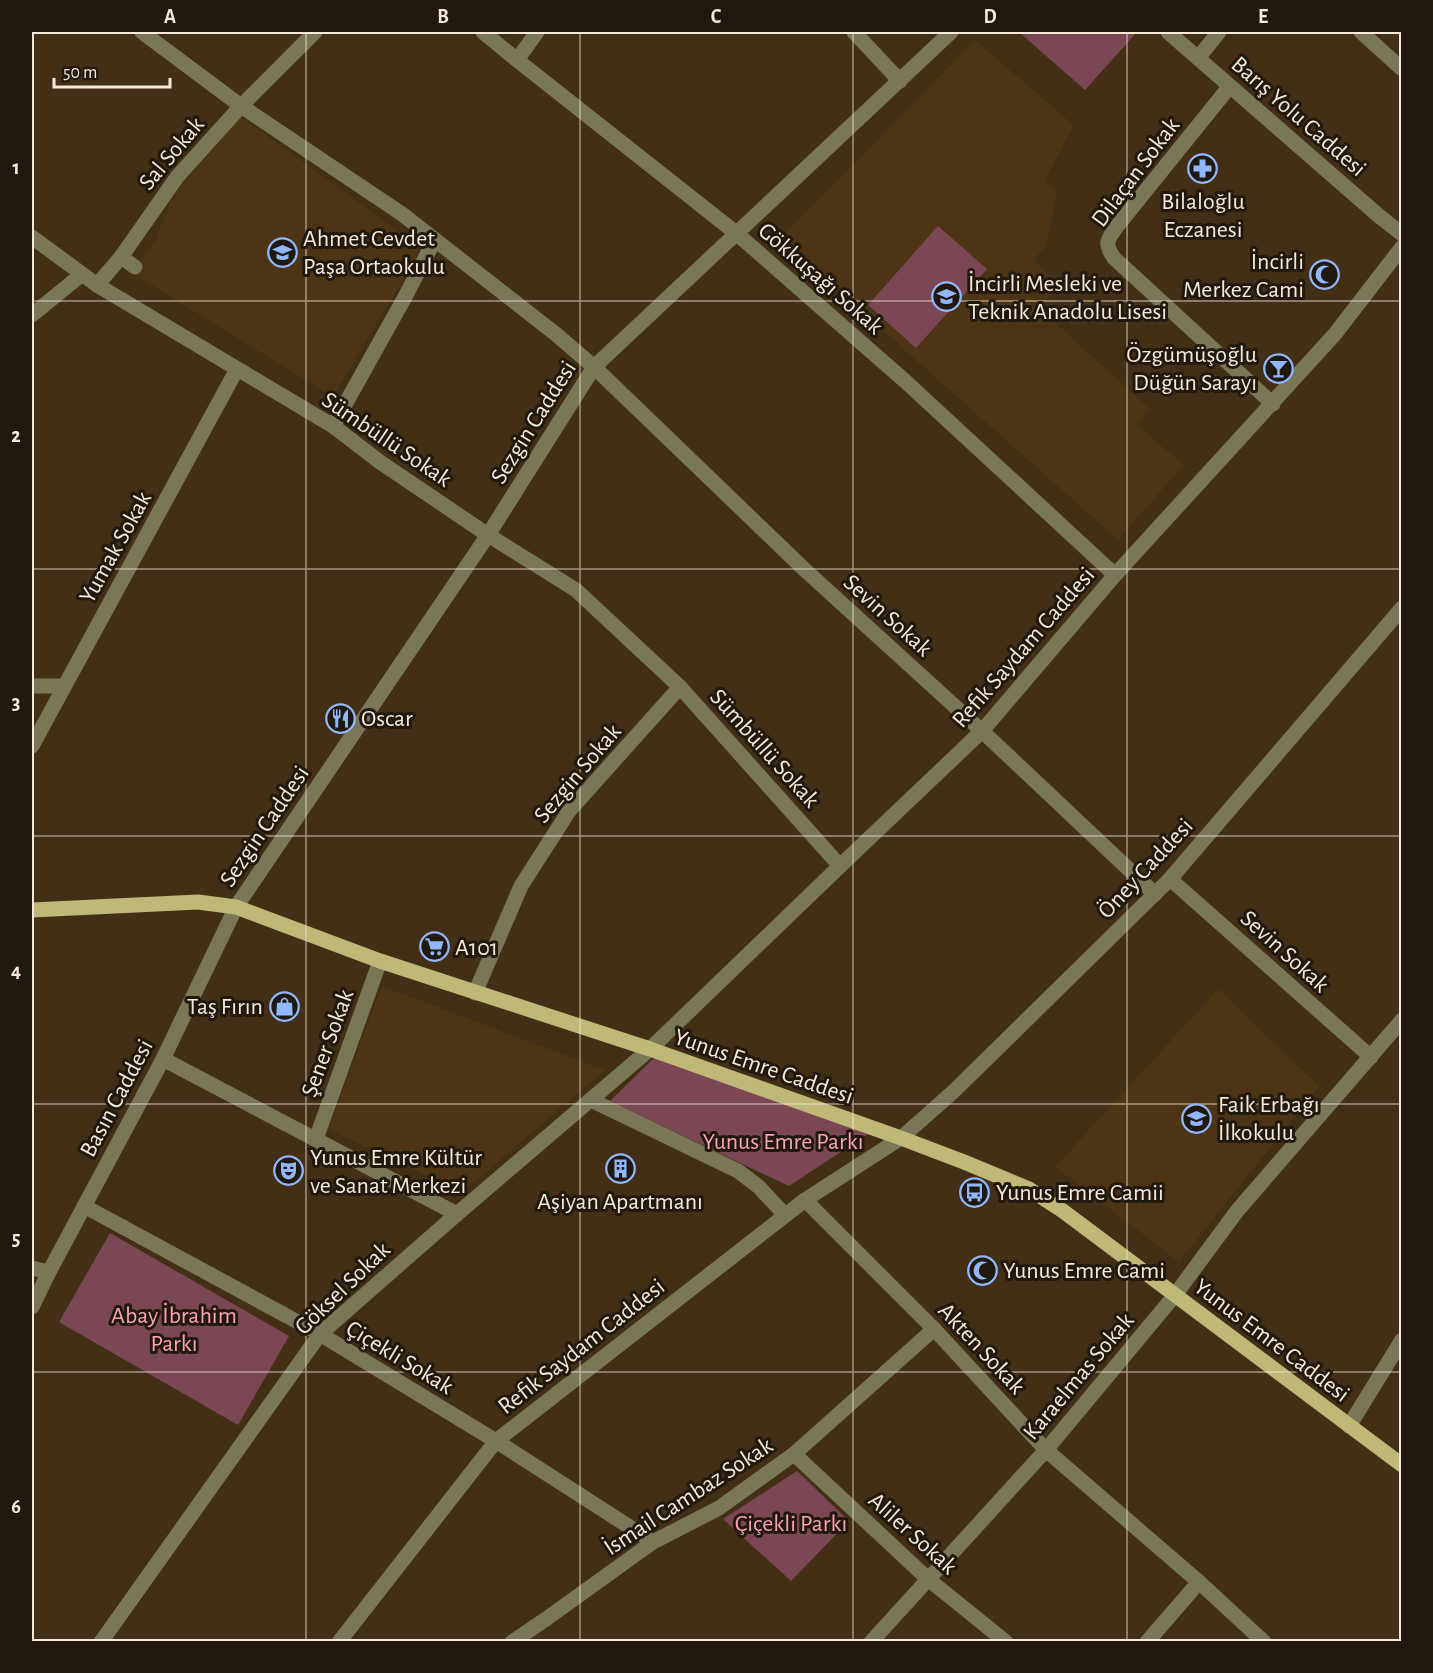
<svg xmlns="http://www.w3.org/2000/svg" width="1433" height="1673" font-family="'Alegreya Sans',sans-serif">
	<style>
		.built { fill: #4c3414 }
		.park { fill: #7c4755 }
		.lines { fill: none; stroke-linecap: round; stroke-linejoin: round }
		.minor { stroke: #797757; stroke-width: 15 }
		.major { stroke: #beb977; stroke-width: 15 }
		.grid { fill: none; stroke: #f6e9da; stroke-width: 1.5; stroke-opacity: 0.55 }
		.labels { text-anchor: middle; stroke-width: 6; stroke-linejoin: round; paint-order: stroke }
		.street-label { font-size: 24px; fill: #f6e9da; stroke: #22190e }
		.poi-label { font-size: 24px; fill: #f6e9da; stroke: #22190e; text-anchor: start }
		.park-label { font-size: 24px; fill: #f8a1b7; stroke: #22190e }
		.neatline { fill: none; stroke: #f6e9da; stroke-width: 2 }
		.grid-label { font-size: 20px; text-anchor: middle; font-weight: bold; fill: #f6e9da }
	</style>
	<rect width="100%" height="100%" fill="#432f16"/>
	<g class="built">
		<polygon points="975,40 1074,125 1045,180 1057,192 1047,245 1034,259 1059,286 1039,308 1150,409 1137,425 1184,465 1118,540 780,239"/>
		<polygon points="241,117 418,245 416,258 333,397 132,273 156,239 170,203 179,188"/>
		<polygon points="382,986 605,1070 471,1185 464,1189 453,1188 328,1129"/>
		<polygon points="1218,989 1319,1086 1179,1262 1055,1167"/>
	</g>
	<g class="park">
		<polygon points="1019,32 1137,32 1085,90"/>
		<polygon points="938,226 987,269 916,348 868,305"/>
		<polygon points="655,1057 871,1132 789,1186 610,1101"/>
		<polygon points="110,1233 289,1336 238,1425 59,1322"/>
		<polygon points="797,1471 849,1521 791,1581 723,1519"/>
	</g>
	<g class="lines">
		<g class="minor">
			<polyline points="142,32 241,106 402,214 557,335 594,367 805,570 982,731 1155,894"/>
			<polyline points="483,32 517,60 736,233 905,381 1115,575"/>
			<polyline points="854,32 900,81"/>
			<polyline points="1168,32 1379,216 1402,234"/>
			<polyline points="1361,32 1402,69"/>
			<polyline points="1198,58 1219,32"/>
			<polyline points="517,60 537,32"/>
			<path d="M1230,86L1118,225C1108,239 1103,242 1114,258L1273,404"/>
			<polyline points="32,237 97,285 333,426 380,462 488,535 576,590 680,687 840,866"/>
			<polyline points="121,257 135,267"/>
			<polyline points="97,285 121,257 177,177 241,106 315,32"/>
			<polyline points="32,315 81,275"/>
			<polyline points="333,426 405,297 434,241 435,241"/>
			<polyline points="32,686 64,686"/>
			<polyline points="32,746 237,369"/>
			<polyline points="1170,879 1371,1057"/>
			<polyline points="475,993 521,886 569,811 680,687"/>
			<polyline points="163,1059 457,1214"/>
			<polyline points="591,1100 738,1171 759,1187 785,1215"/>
			<polyline points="316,1139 380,961"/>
			<polyline points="805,1200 934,1329 1046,1450 1199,1582 1264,1642"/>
			<polyline points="84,1206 320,1334 496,1441 653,1542"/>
			<polyline points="32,1268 49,1272"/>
			<polyline points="32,1307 49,1272 163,1059 236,907 488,535 594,367 951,32"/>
			<polyline points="1349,1426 1402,1340"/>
			<polyline points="794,1454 928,1579 1006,1642"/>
			<polyline points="101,1642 320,1334 457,1214 650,1049 840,866 982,731 1115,575 1335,334 1402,247"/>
			<polyline points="339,1642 496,1441 805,1200 901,1138 954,1091 1170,879 1402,608"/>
			<polyline points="512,1642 546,1619 653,1542 719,1508 794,1454 934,1329"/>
			<polyline points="871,1642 1046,1450 1175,1295 1237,1211 1402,1020"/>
			<polyline points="1147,1642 1199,1582"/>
		</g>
		<polyline class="major" points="32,910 198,902 236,907 380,961 650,1049 901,1138 964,1162 1029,1189 1063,1211 1402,1465"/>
	</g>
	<path class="grid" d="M306,32V1642M580,32V1642M853,32V1642M1127,32V1642M32,301H1402M32,569H1402M32,836H1402M32,1104H1402M32,1372H1402"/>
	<defs>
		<symbol id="pharmacy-ring" viewBox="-11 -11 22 22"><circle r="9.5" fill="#22190e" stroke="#91b8fd" stroke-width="1.5"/><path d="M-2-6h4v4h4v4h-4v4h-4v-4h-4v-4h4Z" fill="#91b8fd"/></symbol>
		<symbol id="school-ring" viewBox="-11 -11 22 22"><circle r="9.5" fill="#22190e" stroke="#91b8fd" stroke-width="1.5"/><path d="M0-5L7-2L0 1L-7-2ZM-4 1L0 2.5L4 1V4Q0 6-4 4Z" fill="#91b8fd"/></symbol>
		<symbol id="mosque-ring" viewBox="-11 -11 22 22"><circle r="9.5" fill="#22190e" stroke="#91b8fd" stroke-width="1.5"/><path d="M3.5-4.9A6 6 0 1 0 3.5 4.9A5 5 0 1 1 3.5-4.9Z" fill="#91b8fd"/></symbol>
		<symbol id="bar-ring" viewBox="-11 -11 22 22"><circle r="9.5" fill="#22190e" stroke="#91b8fd" stroke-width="1.5"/><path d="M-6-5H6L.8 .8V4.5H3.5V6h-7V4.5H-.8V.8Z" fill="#91b8fd"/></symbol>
		<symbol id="restaurant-ring" viewBox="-11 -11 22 22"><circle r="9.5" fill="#22190e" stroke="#91b8fd" stroke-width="1.5"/><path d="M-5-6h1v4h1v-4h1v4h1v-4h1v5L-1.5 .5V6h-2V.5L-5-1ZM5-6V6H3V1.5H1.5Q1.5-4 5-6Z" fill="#91b8fd"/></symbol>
		<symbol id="supermarket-ring" viewBox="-11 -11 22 22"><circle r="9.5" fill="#22190e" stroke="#91b8fd" stroke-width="1.5"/><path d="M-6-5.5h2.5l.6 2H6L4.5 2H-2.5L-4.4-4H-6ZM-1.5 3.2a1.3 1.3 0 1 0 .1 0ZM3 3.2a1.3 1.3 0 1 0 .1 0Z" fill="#91b8fd"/></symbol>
		<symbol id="shop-ring" viewBox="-11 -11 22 22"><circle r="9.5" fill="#22190e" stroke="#91b8fd" stroke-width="1.5"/><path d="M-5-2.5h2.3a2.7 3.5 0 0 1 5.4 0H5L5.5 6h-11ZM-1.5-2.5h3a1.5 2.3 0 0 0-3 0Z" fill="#91b8fd"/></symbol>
		<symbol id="building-ring" viewBox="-11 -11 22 22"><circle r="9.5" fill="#22190e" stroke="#91b8fd" stroke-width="1.5"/><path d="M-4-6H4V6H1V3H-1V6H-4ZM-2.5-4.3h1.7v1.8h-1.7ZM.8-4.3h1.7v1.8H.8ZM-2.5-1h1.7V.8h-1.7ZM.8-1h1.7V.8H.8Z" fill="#91b8fd"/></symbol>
		<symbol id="theatre-ring" viewBox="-11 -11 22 22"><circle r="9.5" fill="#22190e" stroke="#91b8fd" stroke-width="1.5"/><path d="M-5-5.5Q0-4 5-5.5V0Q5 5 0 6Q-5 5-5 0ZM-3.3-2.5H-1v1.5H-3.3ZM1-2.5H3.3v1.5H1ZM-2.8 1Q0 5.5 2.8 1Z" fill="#91b8fd"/></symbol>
		<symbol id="bus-ring" viewBox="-11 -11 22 22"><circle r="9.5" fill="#22190e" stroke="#91b8fd" stroke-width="1.5"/><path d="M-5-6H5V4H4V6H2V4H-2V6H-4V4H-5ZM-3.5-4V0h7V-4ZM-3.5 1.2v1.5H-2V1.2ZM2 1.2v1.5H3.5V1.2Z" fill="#91b8fd"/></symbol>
	</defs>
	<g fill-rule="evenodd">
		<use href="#pharmacy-ring" x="1186" y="152" width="33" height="33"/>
		<use href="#school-ring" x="266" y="236" width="33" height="33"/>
		<use href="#mosque-ring" x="1308" y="258" width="33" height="33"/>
		<use href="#school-ring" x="930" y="280" width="33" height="33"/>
		<use href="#bar-ring" x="1262" y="352" width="33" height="33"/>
		<use href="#restaurant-ring" x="324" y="702" width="33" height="33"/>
		<use href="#supermarket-ring" x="418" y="930" width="33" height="33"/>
		<use href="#shop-ring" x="268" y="990" width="33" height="33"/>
		<use href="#school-ring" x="1180" y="1102" width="33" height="33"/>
		<use href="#building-ring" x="604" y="1152" width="33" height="33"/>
		<use href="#theatre-ring" x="272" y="1154" width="33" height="33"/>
		<use href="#bus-ring" x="958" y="1176" width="33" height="33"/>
		<use href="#mosque-ring" x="966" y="1254" width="33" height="33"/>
	</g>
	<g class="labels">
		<g class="street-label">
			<text transform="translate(1299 116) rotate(41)" y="8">Barış Yolu Caddesi</text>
			<text transform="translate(171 153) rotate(-50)" y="8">Sal Sokak</text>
			<text transform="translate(1135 172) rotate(-53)" y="8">Dilaçan Sokak</text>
			<text transform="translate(821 278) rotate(41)" y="8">Gökkuşağı Sokak</text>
			<text transform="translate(533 422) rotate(-58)" y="8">Sezgin Caddesi</text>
			<text transform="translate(387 439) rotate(34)" y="8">Sümbüllü Sokak</text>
			<text transform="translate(115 547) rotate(-61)" y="8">Yumak Sokak</text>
			<text transform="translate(888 615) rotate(42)" y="8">Sevin Sokak</text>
			<text transform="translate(1023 647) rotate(-49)" y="8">Refik Saydam Caddesi</text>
			<text transform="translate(765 748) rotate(48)" y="8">Sümbüllü Sokak</text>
			<text transform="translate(577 773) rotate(-50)" y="8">Sezgin Sokak</text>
			<text transform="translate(264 826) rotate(-56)" y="8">Sezgin Caddesi</text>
			<text transform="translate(1145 868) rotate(-47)" y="8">Öney Caddesi</text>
			<text transform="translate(1285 951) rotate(42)" y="8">Sevin Sokak</text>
			<text transform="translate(327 1043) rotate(-70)" y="8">Şener Sokak</text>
			<text transform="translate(764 1066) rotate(19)" y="8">Yunus Emre Caddesi</text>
			<text transform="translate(116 1098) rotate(-62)" y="8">Basın Caddesi</text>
			<text transform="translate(342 1288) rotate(-44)" y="8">Göksel Sokak</text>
			<text transform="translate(1272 1340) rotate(37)" y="8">Yunus Emre Caddesi</text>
			<text transform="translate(581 1346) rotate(-38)" y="8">Refik Saydam Caddesi</text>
			<text transform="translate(982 1348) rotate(47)" y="8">Akten Sokak</text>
			<text transform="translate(400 1357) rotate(31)" y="8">Çiçekli Sokak</text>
			<text transform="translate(1078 1376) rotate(-50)" y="8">Karaelmas Sokak</text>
			<text transform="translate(688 1496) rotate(-33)" y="8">İsmail Cambaz Sokak</text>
			<text transform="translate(913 1533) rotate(42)" y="8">Aliler Sokak</text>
		</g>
		<g class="poi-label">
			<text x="1203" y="209" text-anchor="middle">Bilaloğlu<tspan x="1203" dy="28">Eczanesi</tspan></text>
			<text x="303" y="246">Ahmet Cevdet<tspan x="303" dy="28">Paşa Ortaokulu</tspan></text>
			<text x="1304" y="269" text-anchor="end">İncirli<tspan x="1304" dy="28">Merkez Cami</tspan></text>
			<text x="968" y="291">İncirli Mesleki ve<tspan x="968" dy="28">Teknik Anadolu Lisesi</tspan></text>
			<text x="1257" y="362" text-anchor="end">Özgümüşoğlu<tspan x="1257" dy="28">Düğün Sarayı</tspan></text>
			<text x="361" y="726">Oscar</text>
			<text x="455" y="955">A101</text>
			<text x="263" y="1014" text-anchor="end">Taş Fırın</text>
			<text x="1218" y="1112">Faik Erbağı<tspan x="1218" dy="28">İlkokulu</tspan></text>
			<text x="310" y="1165">Yunus Emre Kültür<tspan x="310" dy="28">ve Sanat Merkezi</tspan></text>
			<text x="996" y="1200">Yunus Emre Camii</text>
			<text x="620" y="1209" text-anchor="middle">Aşiyan Apartmanı</text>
			<text x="1003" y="1278">Yunus Emre Cami</text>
		</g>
		<g class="park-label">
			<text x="783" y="1149">Yunus Emre Parkı</text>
			<text x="174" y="1323">Abay İbrahim<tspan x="174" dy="28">Parkı</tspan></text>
			<text x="791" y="1531">Çiçekli Parkı</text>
		</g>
	</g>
	<rect width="1433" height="1673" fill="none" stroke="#22190e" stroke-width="66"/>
	<path d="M54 78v9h116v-9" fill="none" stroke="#f6e9da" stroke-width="3"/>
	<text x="63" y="78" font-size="18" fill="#f6e9da" stroke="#22190e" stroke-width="4.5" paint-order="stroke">50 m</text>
	<rect x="33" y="33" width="1367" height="1607" class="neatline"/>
	<g class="grid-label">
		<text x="170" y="23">A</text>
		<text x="443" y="23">B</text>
		<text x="716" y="23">C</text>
		<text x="990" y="23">D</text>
		<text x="1263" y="23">E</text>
		<text x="16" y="174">1</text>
		<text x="16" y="442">2</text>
		<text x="16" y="709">3</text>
		<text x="16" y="977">4</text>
		<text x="16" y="1245">5</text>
		<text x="16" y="1513">6</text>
	</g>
</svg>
